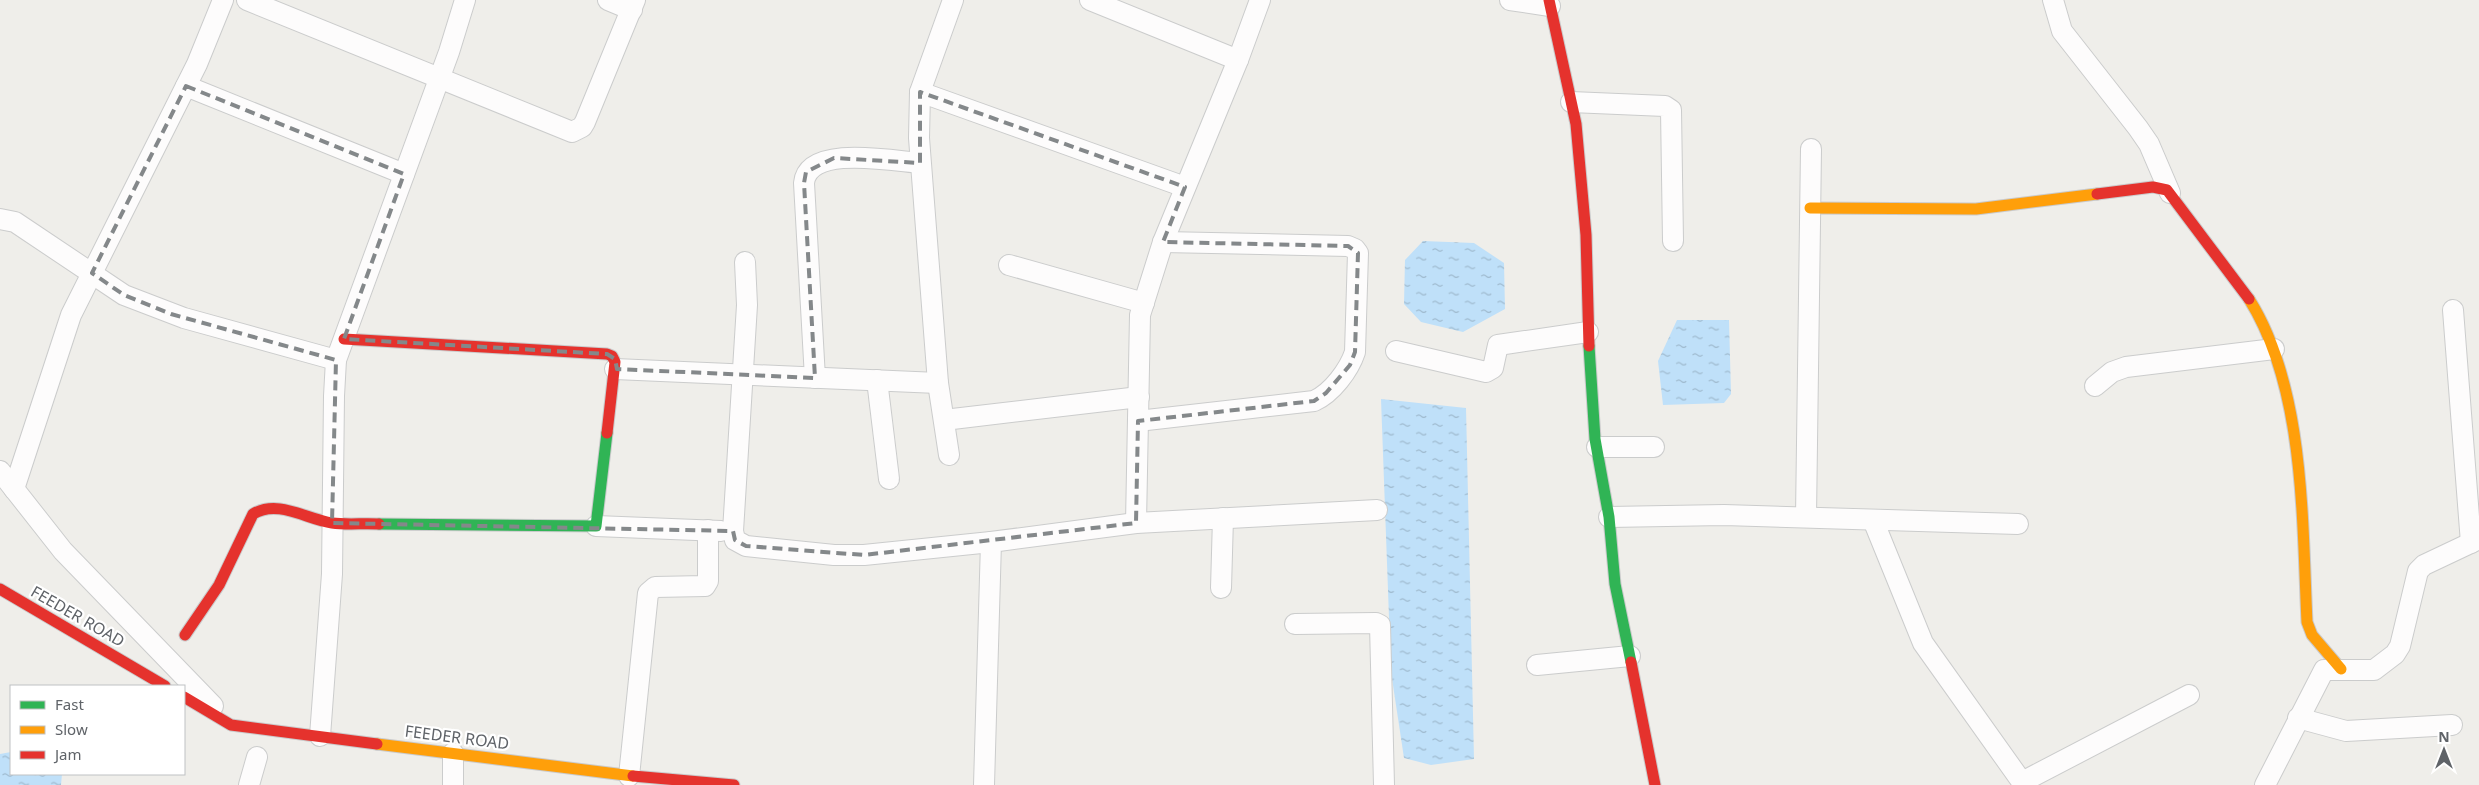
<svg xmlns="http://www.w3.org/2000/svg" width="2479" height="785" font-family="'Noto Sans',sans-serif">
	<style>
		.water { fill: url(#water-ripples) }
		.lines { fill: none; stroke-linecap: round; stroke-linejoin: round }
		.street-casing { stroke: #cbcccc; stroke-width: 22 }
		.fast-casing { stroke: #cacacb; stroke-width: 13 }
		.slow-casing { stroke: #cacacb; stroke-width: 13 }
		.jam-casing { stroke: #cacacb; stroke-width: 13 }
		.street { stroke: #fdfcfc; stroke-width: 20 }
		.fast { stroke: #30b455; stroke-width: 11 }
		.slow { stroke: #ff9f0a; stroke-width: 11 }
		.jam { stroke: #e5322d; stroke-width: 11 }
		.marked { fill: none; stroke: #84888a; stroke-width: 4; stroke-dasharray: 10 6; stroke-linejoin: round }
		.labels { text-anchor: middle; stroke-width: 4.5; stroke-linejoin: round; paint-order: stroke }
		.street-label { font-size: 16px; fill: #5f6368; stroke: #fff }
	</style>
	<defs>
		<pattern id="water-ripples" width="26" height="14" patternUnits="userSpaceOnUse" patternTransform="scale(1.25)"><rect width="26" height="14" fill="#bfe0f9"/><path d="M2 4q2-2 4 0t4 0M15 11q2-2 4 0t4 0" fill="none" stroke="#9eb9cd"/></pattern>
	</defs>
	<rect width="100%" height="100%" fill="#efeeea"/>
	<g class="water">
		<polygon points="1423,241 1474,243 1504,263 1505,309 1463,332 1421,322 1404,304 1405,260"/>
		<polygon points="1677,320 1729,320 1731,394 1724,403 1663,405 1658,361"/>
		<polygon points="1381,399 1466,408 1474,759 1431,765 1404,758 1391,672"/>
		<polygon points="11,752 11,774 62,774 61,785 0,785 0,754"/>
	</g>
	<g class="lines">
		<defs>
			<g id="street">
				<polyline points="247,0 572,132 582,127 585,122 635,0"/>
				<polyline points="608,0 632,10"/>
				<polyline points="1090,0 1238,60"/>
				<polyline points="1510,0 1550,6"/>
				<polyline points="2053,0 2062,31 2138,128 2149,144 2170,193"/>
				<polyline points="186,86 404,174"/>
				<polyline points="920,92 1185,187"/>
				<polyline points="1571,102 1665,106 1671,110 1673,241"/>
				<polyline points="0,219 15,222 124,295 184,318 336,360"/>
				<polyline points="745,262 747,305 733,531 735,540 746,546 834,555 864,555 991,542"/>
				<polyline points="1009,265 1144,303"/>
				<polyline points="2453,310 2471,543"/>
				<polyline points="1396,351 1486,372 1493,368 1498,345 1588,332"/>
				<polyline points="615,369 938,383"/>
				<path d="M815,378L804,183C808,144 893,161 920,163"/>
				<polyline points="877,380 889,479"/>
				<polyline points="2095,386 2112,372 2126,367 2274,349"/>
				<polyline points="944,420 1139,397"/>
				<path d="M1138,421L1314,401C1332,393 1349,370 1355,352L1358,253L1355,249L1348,246L1163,242"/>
				<polyline points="1597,447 1654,447"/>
				<polyline points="949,455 938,383 919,138 920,92 953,0"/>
				<polyline points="0,471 63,551 213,706"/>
				<polyline points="14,489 71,315 197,64 223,0"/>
				<polyline points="1609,517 1724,515 2018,524"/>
				<polyline points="1806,517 1811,149"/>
				<polyline points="1873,520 1923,643 2024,785"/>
				<polyline points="1136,523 1140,315 1163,242 1238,60 1260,0"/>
				<polyline points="596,526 721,531"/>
				<polyline points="1221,588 1223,518"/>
				<polyline points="1295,624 1376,623 1380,625 1384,785"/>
				<polyline points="1537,665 1630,656"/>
				<polyline points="2298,718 2346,731 2452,725"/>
				<polyline points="320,736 332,574 334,396 336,360 449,52 465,0"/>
				<polyline points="453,753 453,785"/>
				<polyline points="629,776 648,593 655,587 705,586 708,581 708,530"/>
				<polyline points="2022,782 2189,695"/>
				<polyline points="249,785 257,757"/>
				<polyline points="984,785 991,542 1136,523 1377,510"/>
				<polyline points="2265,785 2324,670 2374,670 2395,654 2400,646 2418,571 2424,565 2479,539"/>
			</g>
			<g id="fast">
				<polyline points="1589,346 1595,439 1609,517 1615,584 1631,662"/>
				<polyline points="379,524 596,526 607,433"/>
			</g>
			<g id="slow">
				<polyline points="1810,208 1976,209 2097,194"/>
				<path d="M2249,299C2305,388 2302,520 2307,622L2312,635L2341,669"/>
				<polyline points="377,744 633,776"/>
			</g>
			<g id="jam">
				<polyline points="1549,0 1576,124 1586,235 1589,346"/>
				<polyline points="2097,194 2153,187 2167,190 2249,299"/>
				<polyline points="344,339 607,354 612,356 615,362 607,433"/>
				<polyline points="0,589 165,686"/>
				<path d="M185,635L219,585L253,514C278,499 306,519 332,523C347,525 364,523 379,524"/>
				<polyline points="1631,662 1655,785"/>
				<polyline points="184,697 231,725 377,744"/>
				<polyline points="633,776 734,785"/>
			</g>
		</defs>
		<use href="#street" class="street-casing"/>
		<use href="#fast" class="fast-casing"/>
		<use href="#slow" class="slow-casing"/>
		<use href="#jam" class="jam-casing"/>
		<use href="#street" class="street"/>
		<use href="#fast" class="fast"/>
		<use href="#slow" class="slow"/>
		<use href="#jam" class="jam"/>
	</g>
	<path class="marked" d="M186,86L404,174L344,339L607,354L615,359L617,369L815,378L804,183L806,172L834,158L920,163V92L1185,187L1163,242L1348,246L1358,253L1355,352L1350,365L1326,393L1314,401L1138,421L1136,523L864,555L746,546L735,540L733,531L332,523L336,360L171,314L124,295L92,273Z"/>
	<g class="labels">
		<g class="street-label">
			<text transform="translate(78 616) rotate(30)" y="6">FEEDER ROAD</text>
			<text transform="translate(457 737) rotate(7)" y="6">FEEDER ROAD</text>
		</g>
	</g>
	<rect x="10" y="685" width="175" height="90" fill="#ffffff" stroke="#bfc1c3"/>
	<rect x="20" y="701" width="25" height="8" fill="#30b455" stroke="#bfc1c3"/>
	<text x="55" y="710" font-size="15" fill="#5f6368">Fast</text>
	<rect x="20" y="726" width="25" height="8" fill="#ff9f0a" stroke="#bfc1c3"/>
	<text x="55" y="735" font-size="15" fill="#5f6368">Slow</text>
	<rect x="20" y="751" width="25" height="8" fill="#e5322d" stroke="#bfc1c3"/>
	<text x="55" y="760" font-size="15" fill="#5f6368">Jam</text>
	<g transform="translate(2444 750)" stroke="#ffffff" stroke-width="4" paint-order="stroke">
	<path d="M0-4L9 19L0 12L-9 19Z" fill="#5f6368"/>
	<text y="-8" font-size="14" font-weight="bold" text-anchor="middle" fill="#5f6368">N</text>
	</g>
</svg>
